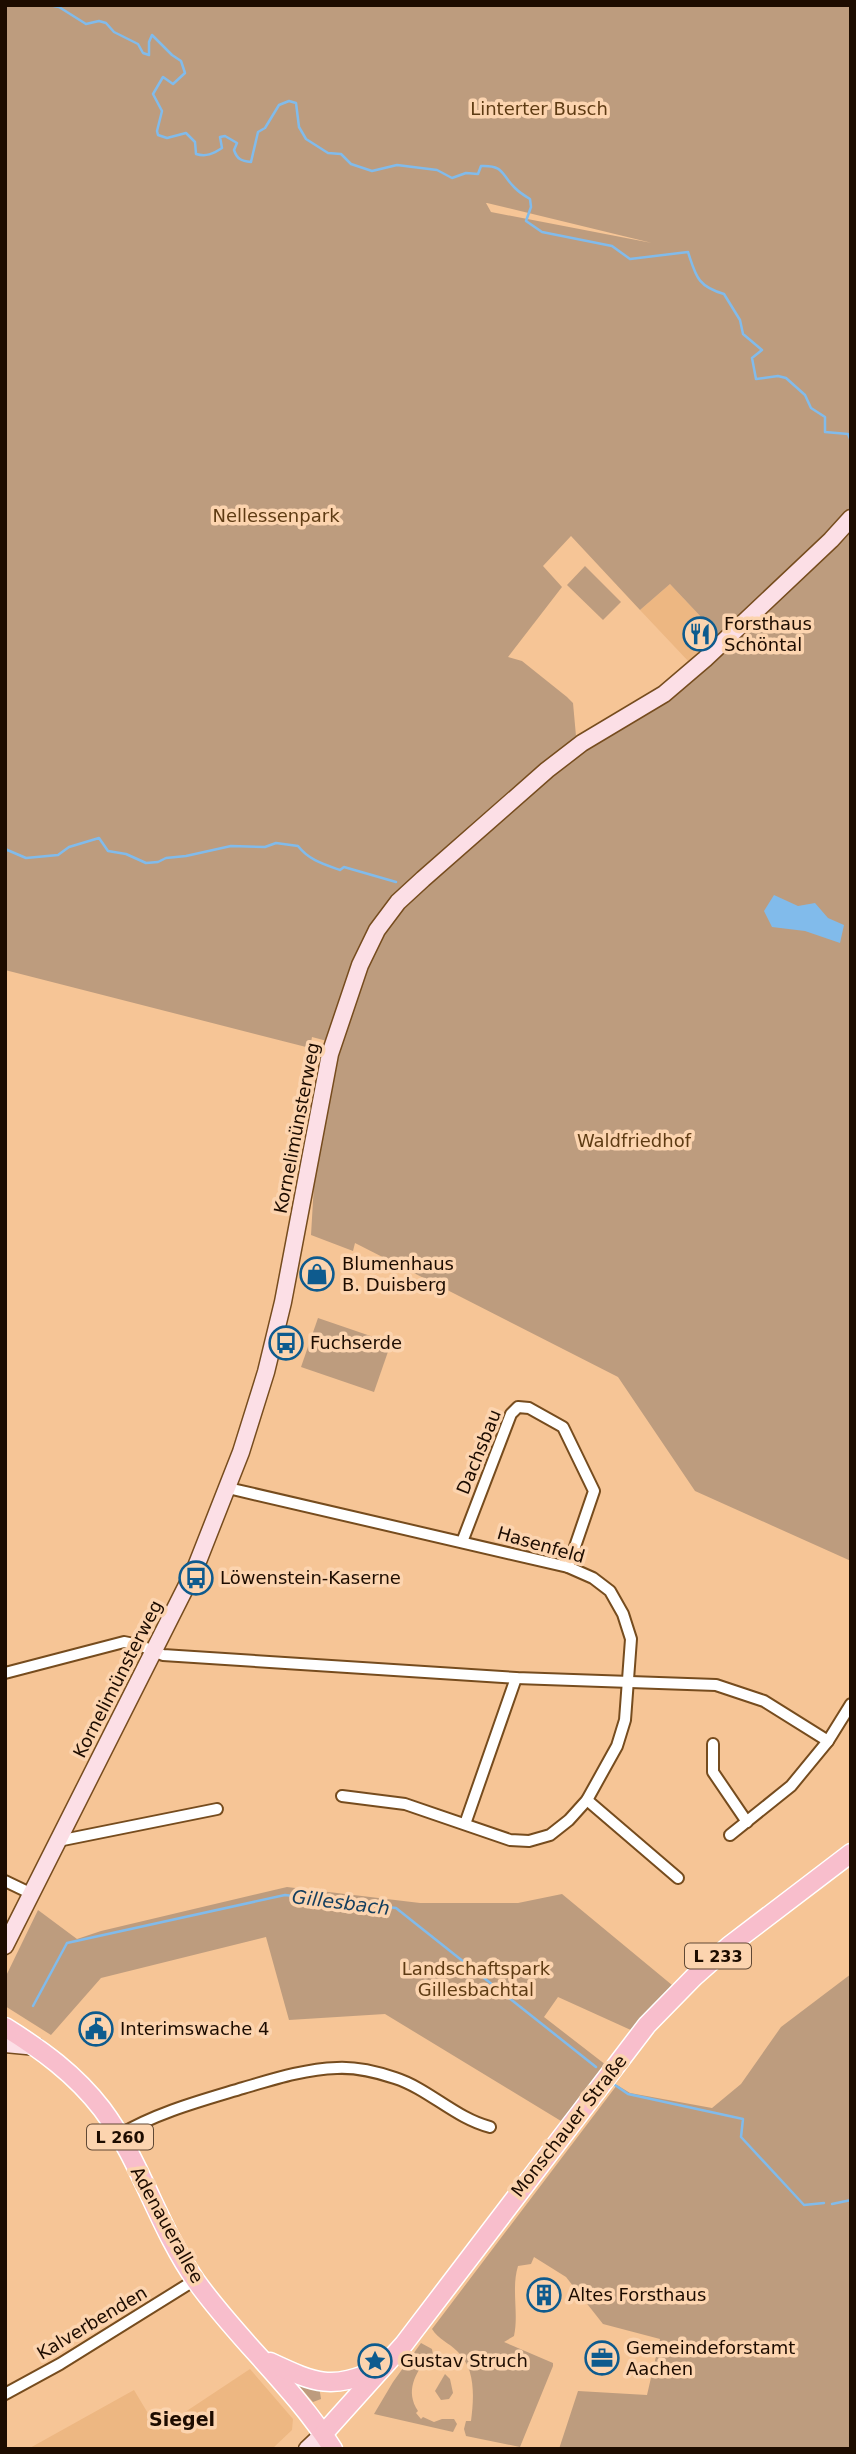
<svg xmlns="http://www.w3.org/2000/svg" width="856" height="2454" font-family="'DejaVu Sans',sans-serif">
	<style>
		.built { fill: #edb782 }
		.green { fill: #bd9c7e; fill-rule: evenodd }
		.water { fill: #81bbeb }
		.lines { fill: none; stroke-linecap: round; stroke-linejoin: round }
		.stream { stroke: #81bbeb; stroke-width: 2.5 }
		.street-casing { stroke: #764c1e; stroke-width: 14 }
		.secondary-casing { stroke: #764c1e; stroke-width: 19 }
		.primary-casing { stroke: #fff; stroke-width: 21 }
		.street { stroke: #fff; stroke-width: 10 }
		.secondary { stroke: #fcdfe6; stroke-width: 16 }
		.primary { stroke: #f8becc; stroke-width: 18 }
		.labels { text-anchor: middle; stroke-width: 7; stroke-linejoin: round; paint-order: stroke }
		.shield { fill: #fcd4af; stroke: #604834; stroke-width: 2 }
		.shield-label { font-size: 16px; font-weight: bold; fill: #1d0c00 }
		.park-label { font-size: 18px; fill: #5e3b13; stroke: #fcd4af }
		.poi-label { font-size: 18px; fill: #1d0c00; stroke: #fcd4af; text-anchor: start }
		.street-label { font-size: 18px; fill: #1d0c00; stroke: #fcd4af }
		.water-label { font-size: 19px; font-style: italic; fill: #123d5e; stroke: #fcd4af }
		.neighbourhood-label { font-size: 19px; font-weight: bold; fill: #1d0c00; stroke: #fcd4af }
	</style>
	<rect width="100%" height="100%" fill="#f6c596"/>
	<g class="built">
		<polygon points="670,584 719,636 690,663 640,610"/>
		<polygon points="250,2369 293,2419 292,2430 272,2449 28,2449 134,2390 158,2430"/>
	</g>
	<g class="green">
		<path d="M5,5H851V509L836,528L719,636L670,584L640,610L571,536L543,566L562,587L508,657L522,661L567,697L573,703L576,736L529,780L400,889L376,920L354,958L327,1041L312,1037L310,1048L5,970ZM486,203H487L652,243L491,212Z"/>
		<polygon points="851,525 851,1561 695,1491 618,1377 355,1243 353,1251 311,1235 314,1184 338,1043 364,969 381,934 402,906 544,777 655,705"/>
		<polygon points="585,566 621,602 603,620 567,585"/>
		<polygon points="318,1318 391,1343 374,1392 301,1367"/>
		<polygon points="287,1887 420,1903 518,1903 562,1894 672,1985 633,2031 558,1997 544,2017 606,2065 561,2121 385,2014 289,2020 266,1937 101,1978 51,2035 5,2006 5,1978 38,1910 77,1939 101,1931"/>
		<path d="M851,1974V2449H559L578,2391L647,2395L660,2339L603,2324L566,2277L534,2257L531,2264L518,2266C511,2289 519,2313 514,2336L504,2342L553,2363V2366L520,2447L466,2436L464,2429L466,2421H471C474,2398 476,2368 457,2351C449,2343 438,2339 432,2329L617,2085L630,2093L712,2108L741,2084L781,2027Z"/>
		<path d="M421,2343L432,2349L434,2360L428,2357C415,2374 405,2391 418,2411L416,2413L421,2419L423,2417L434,2422L442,2419H454L457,2424L453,2432L374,2414L393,2382Z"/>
		<polygon points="445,2374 450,2379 453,2393 449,2399 441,2400 435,2391"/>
		<polygon points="292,2378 319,2386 321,2399 313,2402"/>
	</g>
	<polygon class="water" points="774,895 798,906 815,903 828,918 844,925 840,943 805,931 772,927 764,911"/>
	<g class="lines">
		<g class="stream">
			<path d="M49,5L59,7L86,24L99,21L106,23L114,32L138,44L143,53L149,55V42L152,35L172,55L181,61L185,73L173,84L163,77L153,94L162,111L157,131L158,135L167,138L186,133L195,142L196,154C206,157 213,154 222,148L220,137L225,136L237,143L234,150C237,159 241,161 251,162L258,132L265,128L279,105L289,101L296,103L299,127L306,139L328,153L341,154L351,164L372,171L397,165L437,170L452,178L466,173L478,174L481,166C505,165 501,175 515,188C519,192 525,196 530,199L531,207L526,221L542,232L612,246L630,259L688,252C696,276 697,286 724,294L740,320L743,334L762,350L752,358L756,379L778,376L786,378L805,395L811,408L825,417V432L848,434L851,441"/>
			<path d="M5,849L26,858L58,855L69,847L99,838L108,851L126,854L146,863L158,862L166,858L186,856L231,846L265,847L276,843L298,846C309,860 323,864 340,870L344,867L396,882"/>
			<polyline points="33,2006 67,1943 285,1895 396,1908 596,2067"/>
			<polyline points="615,2085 628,2094 743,2119 741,2137 804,2205 824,2203"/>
			<polyline points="832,2204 851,2200"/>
		</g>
		<defs>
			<g id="street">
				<polyline points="228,1488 568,1567 593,1578 610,1591 623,1614 631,1639 625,1720 617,1746 587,1800 569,1820 550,1835 529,1841 510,1840 405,1804 342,1796"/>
				<polyline points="462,1542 511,1414 518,1407 529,1408 563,1427 594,1491 568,1567"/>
				<polyline points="5,1673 124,1642 139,1645 163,1655 516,1678 716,1685 764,1701 828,1741"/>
				<polyline points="713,1744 713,1772 747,1822"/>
				<polyline points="587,1800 678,1878"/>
				<polyline points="465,1824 516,1678"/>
				<polyline points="730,1835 791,1786 828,1741 851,1704"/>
				<polyline points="58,1841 217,1809"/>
				<polyline points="5,1881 30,1893"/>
				<path d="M119,2135C158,2112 200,2101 243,2088C274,2079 305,2069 337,2068C356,2067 377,2072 395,2078C429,2089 455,2118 490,2127"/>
				<polyline points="5,2394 60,2364 195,2280"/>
			</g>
			<g id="secondary">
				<polyline points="5,1946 195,1569 241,1452 266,1372 283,1302 330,1054 360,965 377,930 398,902 423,879 547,770 582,743 664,694 705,659 831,540 851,518"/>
				<polyline points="5,2044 37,2047"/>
				<polyline points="307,2449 324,2433"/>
			</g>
			<g id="primary">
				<path d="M5,2027C42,2050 75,2074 102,2109C141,2161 158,2227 196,2281C238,2340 294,2387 333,2449"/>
				<path d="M270,2362C317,2384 331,2390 379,2369"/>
				<polyline points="324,2433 404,2344 647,2025 694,1977 729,1946 851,1853"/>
			</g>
		</defs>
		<use href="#street" class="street-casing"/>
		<use href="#secondary" class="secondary-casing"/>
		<use href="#primary" class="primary-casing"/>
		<use href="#street" class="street"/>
		<use href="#secondary" class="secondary"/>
		<use href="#primary" class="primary"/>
	</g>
	<defs>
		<symbol id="restaurant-ring" viewBox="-11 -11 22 22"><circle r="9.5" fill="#fcd4af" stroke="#0e5b8e" stroke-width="1.5"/><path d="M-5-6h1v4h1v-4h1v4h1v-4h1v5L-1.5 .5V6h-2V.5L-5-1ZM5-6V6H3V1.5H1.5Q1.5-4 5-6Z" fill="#0e5b8e"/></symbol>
		<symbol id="shop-ring" viewBox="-11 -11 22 22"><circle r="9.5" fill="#fcd4af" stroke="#0e5b8e" stroke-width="1.5"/><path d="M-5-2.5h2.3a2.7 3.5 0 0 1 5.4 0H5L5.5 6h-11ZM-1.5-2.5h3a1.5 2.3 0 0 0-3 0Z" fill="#0e5b8e"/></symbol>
		<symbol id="bus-ring" viewBox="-11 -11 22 22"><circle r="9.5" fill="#fcd4af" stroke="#0e5b8e" stroke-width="1.5"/><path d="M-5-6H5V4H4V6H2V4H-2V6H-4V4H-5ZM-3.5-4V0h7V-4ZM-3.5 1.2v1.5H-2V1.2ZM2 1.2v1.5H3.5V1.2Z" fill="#0e5b8e"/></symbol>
		<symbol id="civic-ring" viewBox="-11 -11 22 22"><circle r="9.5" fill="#fcd4af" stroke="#0e5b8e" stroke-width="1.5"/><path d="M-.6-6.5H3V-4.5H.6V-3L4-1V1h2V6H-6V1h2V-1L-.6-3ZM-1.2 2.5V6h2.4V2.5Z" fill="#0e5b8e"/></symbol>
		<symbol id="building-ring" viewBox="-11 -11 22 22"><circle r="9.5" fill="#fcd4af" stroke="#0e5b8e" stroke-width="1.5"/><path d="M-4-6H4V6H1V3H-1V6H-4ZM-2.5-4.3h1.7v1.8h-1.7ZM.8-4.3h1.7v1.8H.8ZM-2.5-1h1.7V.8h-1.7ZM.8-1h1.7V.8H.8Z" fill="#0e5b8e"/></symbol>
		<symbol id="office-ring" viewBox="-11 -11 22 22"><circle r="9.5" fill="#fcd4af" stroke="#0e5b8e" stroke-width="1.5"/><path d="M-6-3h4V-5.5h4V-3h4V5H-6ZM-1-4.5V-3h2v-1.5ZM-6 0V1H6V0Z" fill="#0e5b8e"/></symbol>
		<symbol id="sight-ring" viewBox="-11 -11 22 22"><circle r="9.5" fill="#fcd4af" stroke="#0e5b8e" stroke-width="1.5"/><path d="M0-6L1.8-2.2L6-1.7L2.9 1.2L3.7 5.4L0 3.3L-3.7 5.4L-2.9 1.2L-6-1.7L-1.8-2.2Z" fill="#0e5b8e"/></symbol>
	</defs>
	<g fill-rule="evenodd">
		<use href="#restaurant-ring" x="681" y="615" width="38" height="38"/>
		<use href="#shop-ring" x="298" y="1255" width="38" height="38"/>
		<use href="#bus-ring" x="267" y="1324" width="38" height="38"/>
		<use href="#bus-ring" x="177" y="1559" width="38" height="38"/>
		<use href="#civic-ring" x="77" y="2010" width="38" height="38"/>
		<use href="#building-ring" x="525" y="2276" width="38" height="38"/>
		<use href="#office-ring" x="583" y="2339" width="38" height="38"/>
		<use href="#sight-ring" x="356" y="2342" width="38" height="38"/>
	</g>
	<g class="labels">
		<g class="shield">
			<rect x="685" y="1943.5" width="66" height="25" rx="5"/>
			<rect x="87" y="2124.5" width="66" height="25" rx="5"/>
		</g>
		<g class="shield-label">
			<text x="718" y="1962">L 233</text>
			<text x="120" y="2143">L 260</text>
		</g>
		<g class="park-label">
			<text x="539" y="115">Linterter Busch</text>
			<text x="276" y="522">Nellessenpark</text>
			<text x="634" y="1147">Waldfriedhof</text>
			<text x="476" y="1975">Landschaftspark<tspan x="476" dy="21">Gillesbachtal</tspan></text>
		</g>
		<g class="poi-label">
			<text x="724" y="630">Forsthaus<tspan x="724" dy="21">Schöntal</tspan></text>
			<text x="342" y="1270">Blumenhaus<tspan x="342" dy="21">B. Duisberg</tspan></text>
			<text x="310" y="1349">Fuchserde</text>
			<text x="220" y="1584">Löwenstein-Kaserne</text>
			<text x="120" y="2035">Interimswache 4</text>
			<text x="568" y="2301">Altes Forsthaus</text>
			<text x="626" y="2354">Gemeindeforstamt<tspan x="626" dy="21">Aachen</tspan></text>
			<text x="400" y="2367">Gustav Struch</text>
		</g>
		<g class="street-label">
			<text transform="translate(297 1128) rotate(-79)" y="6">Kornelimünsterweg</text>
			<text transform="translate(479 1452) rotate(-68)" y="6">Dachsbau</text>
			<text transform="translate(541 1545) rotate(16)" y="6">Hasenfeld</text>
			<text transform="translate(118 1679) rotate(-63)" y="6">Kornelimünsterweg</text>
			<text transform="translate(569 2126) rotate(-52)" y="6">Monschauer Straße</text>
			<text transform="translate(167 2225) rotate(61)" y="6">Adenauerallee</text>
			<text transform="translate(92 2323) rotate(-31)" y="6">Kalverbenden</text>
		</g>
		<g class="water-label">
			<text transform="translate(341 1902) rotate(7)" y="7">Gillesbach</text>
		</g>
		<g class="neighbourhood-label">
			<text x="182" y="2426">Siegel</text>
		</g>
	</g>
	<rect width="856" height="2454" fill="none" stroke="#1d0c00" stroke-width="14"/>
</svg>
